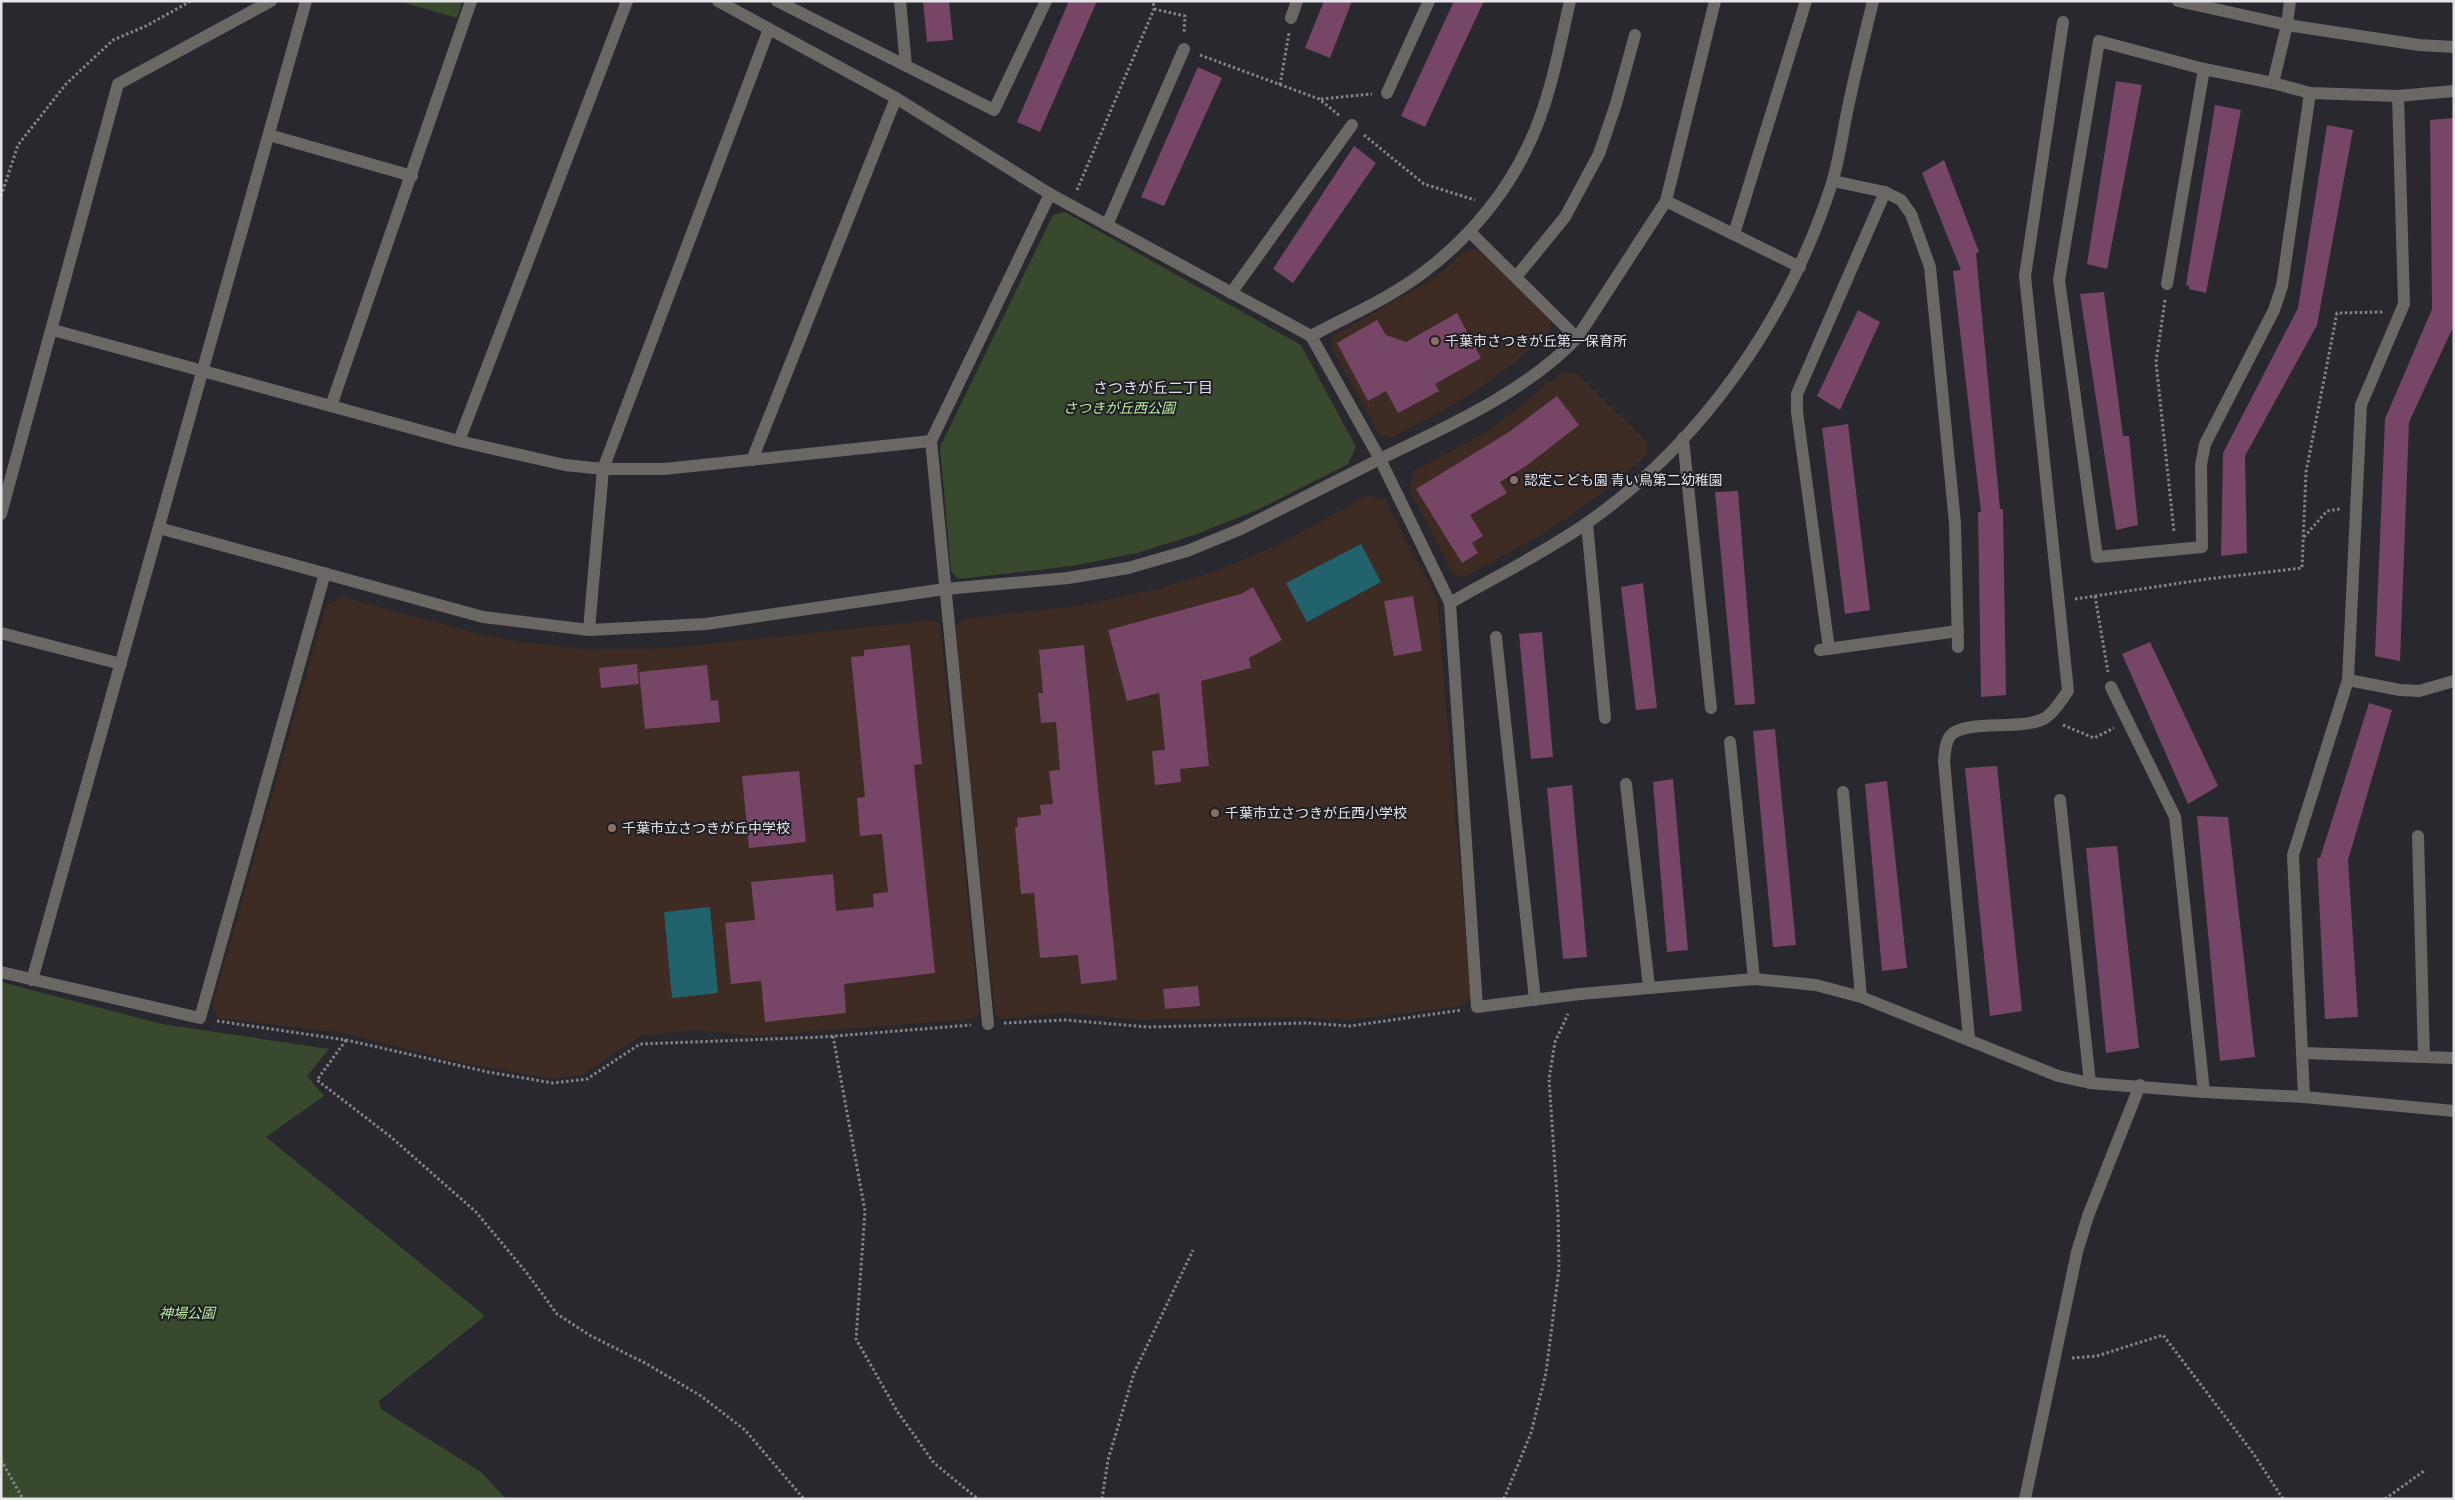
<svg xmlns="http://www.w3.org/2000/svg" width="2455" height="1500" font-family="Bitter,'Noto Sans JP',serif">
	<style>
		.education { fill: #3d2b24 }
		.green { fill: #38492d }
		.water { fill: #21626d }
		.building { fill: #774566 }
		.lines { fill: none; stroke-linecap: round; stroke-linejoin: round }
		.path { stroke: #848388; stroke-width: 3; stroke-dasharray: 2.5 2.5; stroke-linecap: butt }
		.service { stroke: #6a6765; stroke-width: 12 }
		.pedestrian { stroke: #6a6765; stroke-width: 12 }
		.minor { stroke: #6a6765; stroke-width: 12 }
		.tertiary { stroke: #6a6765; stroke-width: 12 }
		.education-dot { fill: #8d6e63; stroke: #1f1e24; stroke-width: 2 }
		.labels { text-anchor: middle; stroke-width: 4; stroke-linejoin: round; paint-order: stroke }
		.poi-label { font-size: 14px; fill: #e5e4e8; stroke: #1f1e24; text-anchor: start }
		.park-label { font-size: 14px; font-style: italic; fill: #baea9d; stroke: #1f1e24 }
		.neighbourhood-label { font-size: 15px; fill: #e0dfe8; stroke: #1f1e24 }
	</style>
	<rect width="100%" height="100%" fill="#29282e"/>
	<g class="education">
		<polygon points="1479,248 1550,319 1551,330 1514,363 1476,391 1437,414 1390,438 1379,434 1331,347 1333,336 1436,277 1465,251"/>
		<polygon points="1575,372 1647,442 1648,454 1602,493 1548,531 1465,577 1454,575 1409,489 1414,471 1490,430 1562,373"/>
		<polygon points="1368,495 1385,500 1437,599 1471,998 1462,1006 1347,1020 1299,1017 1138,1020 1066,1013 1002,1019 995,1015 955,628 962,619 1076,606 1158,589 1219,570 1280,544"/>
		<polygon points="342,597 472,632 520,642 586,649 669,648 933,620 940,624 979,1013 973,1019 754,1036 696,1030 641,1036 581,1075 553,1079 463,1063 342,1033 218,1018 212,1006 326,605"/>
	</g>
	<g class="green">
		<polygon points="398,1 462,1 457,18"/>
		<polygon points="1065,212 1301,345 1356,447 1348,464 1257,510 1194,535 1137,553 1072,566 958,579 951,571 940,447 1053,215"/>
		<polygon points="1,982 162,1024 329,1049 307,1076 324,1096 266,1137 485,1316 379,1401 381,1409 481,1472 506,1499 1,1499"/>
	</g>
	<g class="water">
		<polygon points="1361,544 1381,582 1307,622 1286,583"/>
		<polygon points="710,907 718,993 672,998 664,912"/>
	</g>
	<g class="building">
		<polygon points="923,1 949,1 953,40 927,42"/>
		<polygon points="1069,1 1097,1 1040,132 1017,122"/>
		<polygon points="1324,1 1352,1 1330,58 1305,48"/>
		<polygon points="1454,1 1484,1 1425,127 1401,116"/>
		<polygon points="1198,67 1222,78 1164,206 1141,197"/>
		<polygon points="2116,81 2142,85 2107,269 2087,264"/>
		<polygon points="2215,105 2241,110 2206,293 2189,289 2189,286 2186,285"/>
		<polygon points="2453,118 2454,325 2409,422 2400,661 2375,656 2385,419 2432,309 2430,120"/>
		<polygon points="2327,125 2353,130 2317,325 2245,456 2247,553 2221,556 2223,453 2298,308"/>
		<polygon points="1354,146 1376,163 1293,283 1273,269"/>
		<polygon points="1944,160 1979,252 1976,253 2000,509 2003,509 2006,695 1981,697 1978,512 1981,512 1953,271 1961,270 1922,173"/>
		<polygon points="2104,292 2123,436 2129,436 2138,525 2116,530 2080,294"/>
		<polygon points="1858,310 1880,322 1840,410 1817,396"/>
		<polygon points="1457,313 1481,358 1435,384 1439,391 1398,413 1386,391 1368,401 1337,343 1377,320 1386,335 1406,342"/>
		<polygon points="1557,396 1579,425 1526,466 1500,482 1507,493 1470,515 1483,536 1472,543 1478,553 1462,563 1416,489 1509,432"/>
		<polygon points="1848,424 1870,610 1845,614 1822,428"/>
		<polygon points="1738,491 1755,704 1735,705 1715,492"/>
		<polygon points="1643,583 1657,708 1636,710 1621,587"/>
		<polygon points="1253,587 1282,640 1249,658 1251,668 1201,681 1209,766 1180,769 1181,782 1155,785 1152,751 1165,750 1159,693 1127,701 1108,630 1241,594"/>
		<polygon points="1413,596 1422,651 1394,656 1384,601"/>
		<polygon points="1542,632 1553,757 1531,759 1519,634"/>
		<polygon points="2150,642 2218,786 2188,804 2122,654"/>
		<polygon points="910,645 922,764 914,765 935,973 844,984 846,1013 765,1022 761,981 731,984 725,923 755,920 751,882 833,874 836,911 874,907 873,894 888,892 882,834 860,836 857,798 865,797 851,657 864,656 864,650"/>
		<polygon points="1084,645 1117,980 1081,984 1078,955 1040,958 1034,893 1021,894 1015,827 1018,827 1017,818 1041,815 1040,805 1053,804 1049,771 1060,770 1056,722 1041,723 1038,693 1043,693 1039,650"/>
		<polygon points="637,664 639,684 601,688 599,668"/>
		<polygon points="707,665 711,701 718,700 720,722 645,729 639,672"/>
		<polygon points="2369,703 2392,710 2348,860 2358,1017 2325,1019 2317,858 2320,858"/>
		<polygon points="1775,729 1796,945 1773,947 1753,731"/>
		<polygon points="1997,766 2022,1011 1990,1016 1965,768"/>
		<polygon points="799,771 806,842 749,848 742,776"/>
		<polygon points="1673,779 1688,950 1667,952 1653,782"/>
		<polygon points="1887,781 1907,968 1882,971 1865,784"/>
		<polygon points="1572,785 1587,957 1563,959 1547,788"/>
		<polygon points="2197,816 2228,817 2255,1057 2220,1061"/>
		<polygon points="2117,846 2139,1048 2106,1053 2086,848"/>
		<polygon points="1198,986 1200,1006 1165,1009 1163,989"/>
	</g>
	<g class="lines">
		<g class="path">
			<polyline points="1154,9 1185,16 1184,32"/>
			<polyline points="1200,55 1319,99 1340,116"/>
			<polyline points="1280,85 1289,33"/>
			<polyline points="1321,99 1372,94"/>
			<polyline points="1364,135 1424,184 1475,200"/>
			<polyline points="1077,190 1154,9 1153,1"/>
			<polyline points="1,196 18,145 66,84 113,40 146,26 191,1"/>
			<polyline points="2165,300 2156,362 2174,532"/>
			<polyline points="2304,537 2327,511 2340,509"/>
			<polyline points="2095,596 2108,672"/>
			<polyline points="2075,599 2207,579 2302,568 2306,472 2337,313 2383,312"/>
			<polyline points="2063,725 2094,738 2114,728"/>
			<polyline points="217,1021 346,1040 488,1072 553,1083 587,1079 640,1044 823,1037 971,1025"/>
			<polyline points="1004,1023 1065,1020 1148,1027 1307,1023 1350,1026 1462,1010"/>
			<polyline points="833,1036 865,1211 856,1339 897,1411 934,1463 978,1499"/>
			<polyline points="346,1040 317,1080 391,1137 476,1212 526,1272 557,1314 591,1336 647,1364 701,1396 745,1430 804,1499"/>
			<polyline points="2072,1358 2097,1356 2163,1335 2253,1453 2283,1499"/>
			<polyline points="1,1460 23,1499"/>
			<polyline points="1102,1499 1108,1460 1134,1373 1193,1250"/>
			<polyline points="1504,1499 1531,1433 1546,1373 1559,1269 1558,1212 1549,1079 1555,1042 1568,1014"/>
			<polyline points="2385,1499 2424,1471"/>
		</g>
		<g class="service">
			<polyline points="777,1 994,110 1046,1"/>
			<polyline points="900,1 906,66"/>
			<polyline points="1291,18 1297,1"/>
			<polyline points="2273,83 2287,25 2290,1"/>
			<polyline points="1387,93 1429,1"/>
			<polyline points="2310,93 2282,286 2274,310 2205,444 2201,465 2202,547 2097,557 2059,280 2099,41 2204,69 2273,83 2310,93 2398,96 2454,91"/>
			<polyline points="1833,181 1885,192 1901,200 1911,214 1930,267 1955,523 1958,647"/>
			<polyline points="1107,225 1184,49"/>
			<polyline points="1734,234 1806,1"/>
			<polyline points="2167,284 2204,69"/>
			<polyline points="1231,293 1352,125"/>
			<polyline points="1683,438 1711,708"/>
			<polyline points="1587,523 1605,718"/>
			<polyline points="1496,637 1535,1000"/>
			<polyline points="1829,649 1797,412 1797,394 1885,192"/>
			<polyline points="1820,650 1958,631"/>
			<polyline points="2348,680 2400,690 2419,691 2454,681"/>
			<polyline points="2111,687 2175,817 2204,1092"/>
			<polyline points="1730,742 1754,979"/>
			<polyline points="1626,784 1649,987"/>
			<polyline points="1843,792 1861,997"/>
			<polyline points="2060,800 2090,1083"/>
			<polyline points="2418,836 2424,1057"/>
			<path d="M1969,1039L1944,761C1945,753 1945,741 1951,735C1966,719 2023,731 2045,718C2054,713 2062,699 2068,691L2025,276L2063,22"/>
			<polyline points="2302,1053 2454,1058"/>
			<polyline points="2304,1097 2293,855 2348,680 2361,405 2404,304 2398,96"/>
		</g>
		<path class="pedestrian" d="M1380,459C1448,426 1524,393 1577,338L1666,201L1715,1"/>
		<g class="minor">
			<polyline points="718,1 896,98 1050,194 1311,336 1380,459 1450,603 1477,1007 1580,994 1754,979 1816,985 1861,997 2058,1076 2090,1083 2204,1092 2304,1097 2454,1111"/>
			<polyline points="269,135 412,176"/>
			<polyline points="1666,201 1800,267"/>
			<polyline points="1470,232 1577,338"/>
			<polyline points="1516,277 1565,217 1599,154 1616,104 1635,35"/>
			<polyline points="53,330 459,441 565,465 603,469 664,469 931,441"/>
			<path d="M1311,336C1348,316 1390,298 1424,272C1468,239 1506,194 1529,144C1550,100 1559,49 1570,1"/>
			<polyline points="331,406 471,1"/>
			<polyline points="459,441 627,1"/>
			<polyline points="752,460 896,98"/>
			<polyline points="1,514 118,84 271,1"/>
			<polyline points="159,528 483,617 589,630 706,624 945,589 1068,578 1128,568 1187,551 1241,529 1380,459"/>
			<path d="M1450,603C1495,577 1544,553 1587,523C1703,442 1789,317 1832,183C1840,157 1843,129 1849,103C1856,69 1865,35 1873,1"/>
			<polyline points="589,630 603,469 769,29"/>
			<polyline points="1,633 121,664"/>
			<polyline points="1,972 200,1018 325,573"/>
			<polyline points="32,980 306,1"/>
			<polyline points="988,1024 931,441 1050,194"/>
			<polyline points="2025,1499 2077,1252 2088,1216 2140,1085"/>
		</g>
		<polyline class="tertiary" points="2178,1 2287,25 2419,45 2454,47"/>
	</g>
	<g class="education-dot">
		<circle cx="1435" cy="341" r="5"/>
		<circle cx="1514" cy="480" r="5"/>
		<circle cx="1215" cy="813" r="5"/>
		<circle cx="612" cy="828" r="5"/>
	</g>
	<g class="labels">
		<g class="poi-label">
			<text x="1445" y="346">千葉市さつきが丘第一保育所</text>
			<text x="1524" y="485">認定こども園 青い鳥第二幼稚園</text>
			<text x="1225" y="818">千葉市立さつきが丘西小学校</text>
			<text x="622" y="833">千葉市立さつきが丘中学校</text>
		</g>
		<g class="park-label">
			<text x="1119" y="413">さつきが丘西公園</text>
			<text x="187" y="1318">神場公園</text>
		</g>
		<g class="neighbourhood-label">
			<text x="1153" y="393">さつきが丘二丁目</text>
		</g>
	</g>
	<rect width="2455" height="1500" fill="none" stroke="#e5e4e8" stroke-width="5"/>
</svg>
